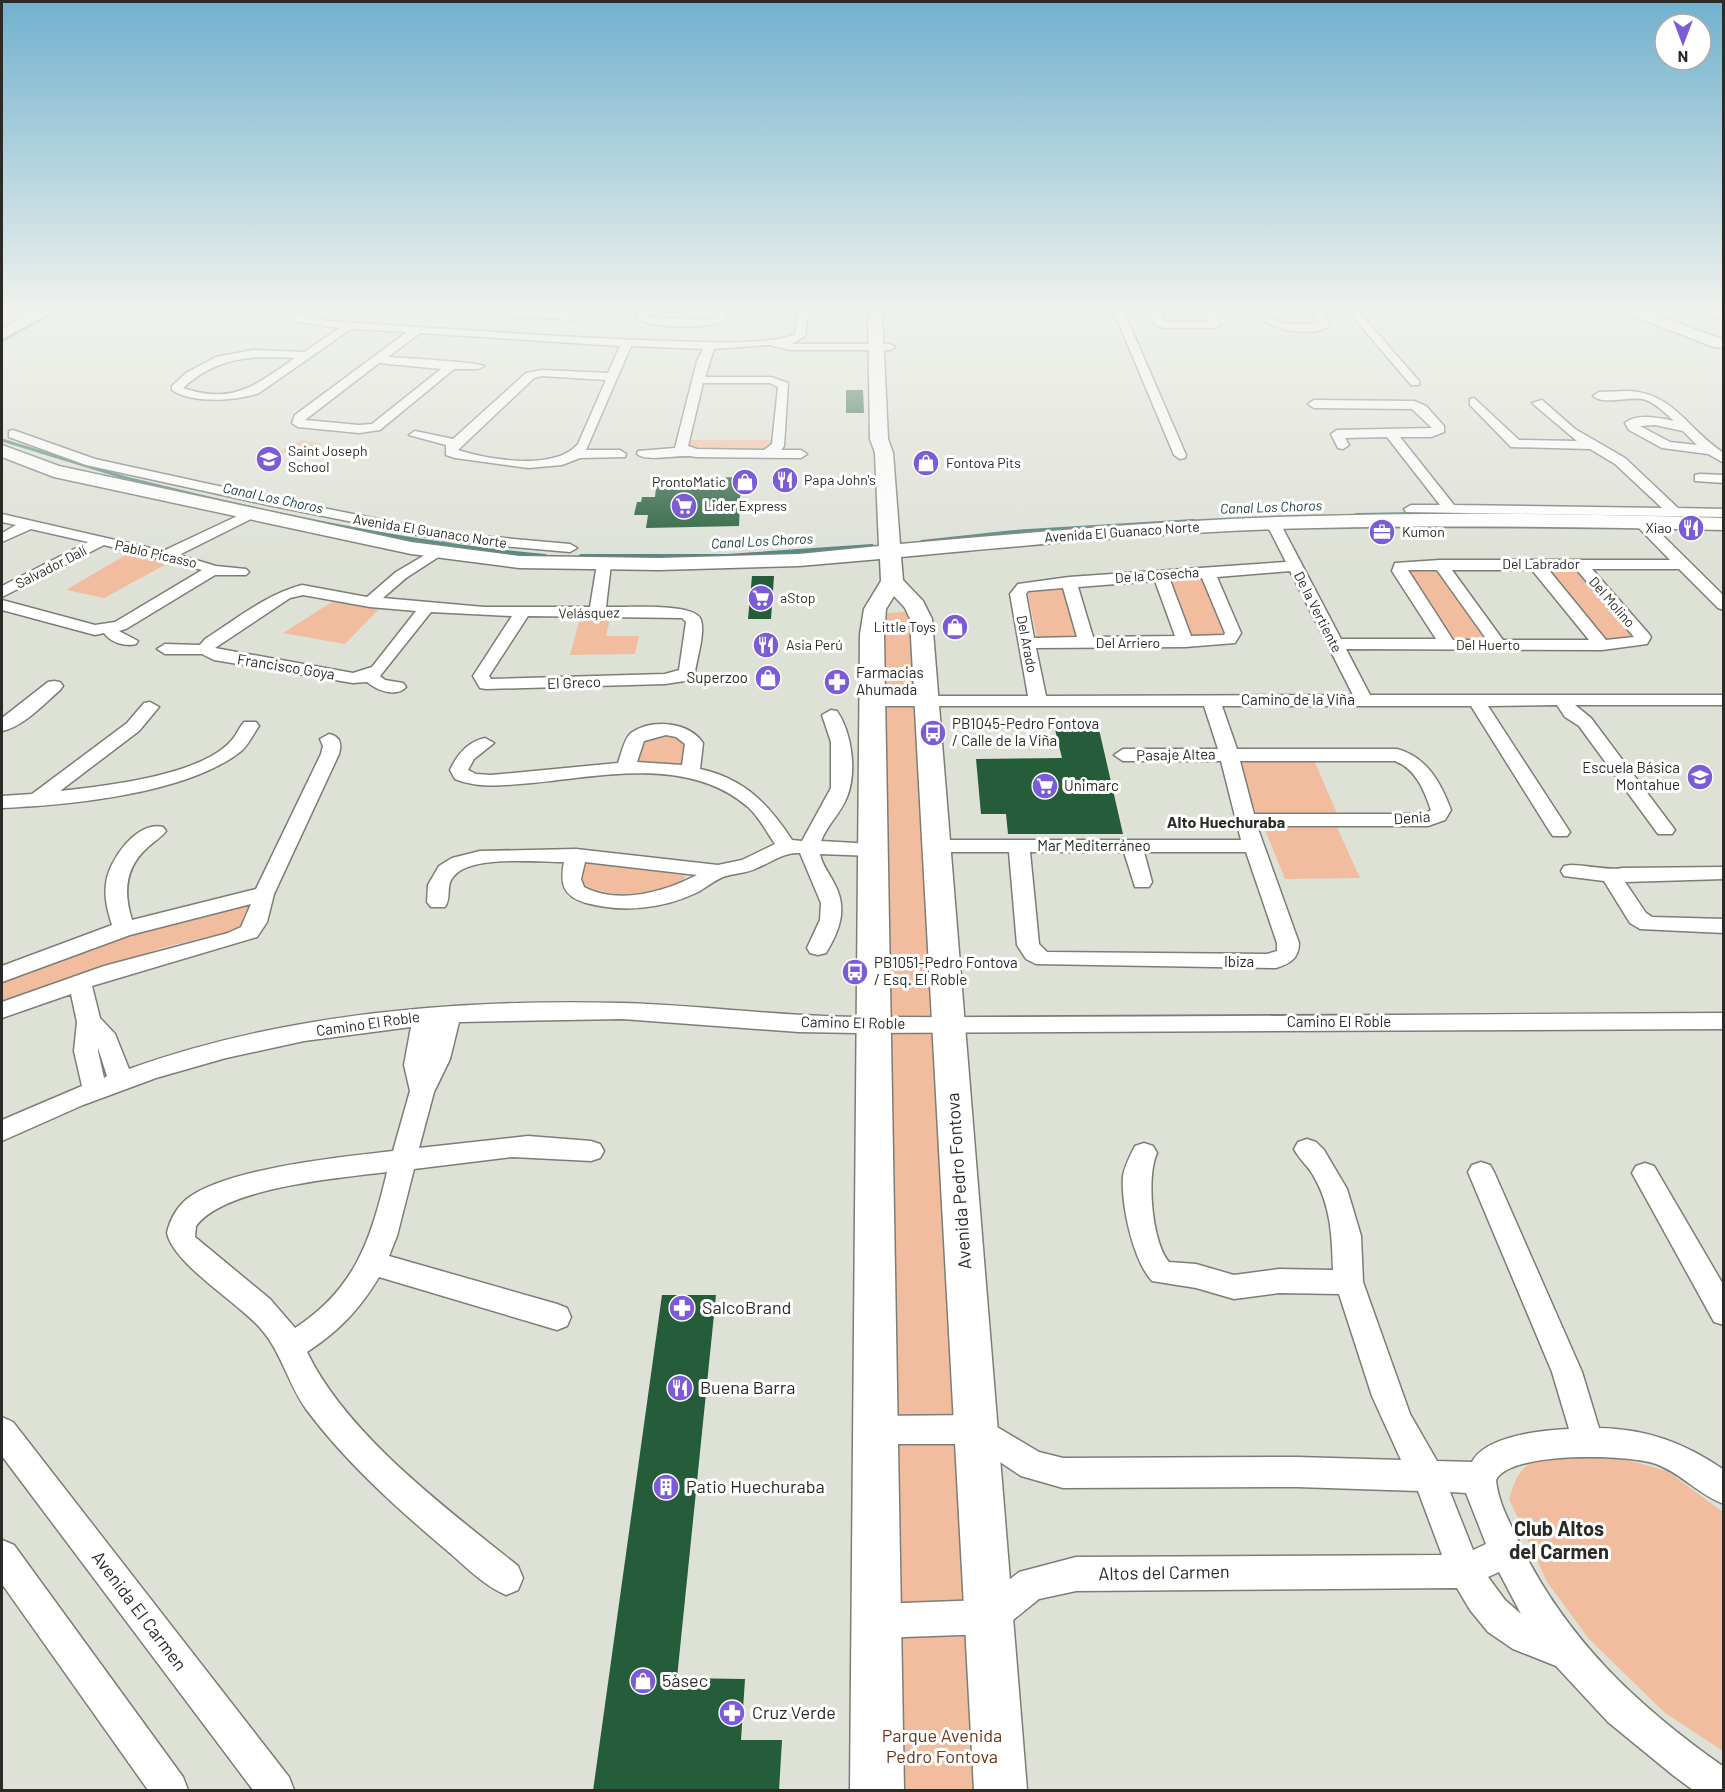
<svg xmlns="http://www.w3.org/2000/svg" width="1725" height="1792" font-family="Barlow,sans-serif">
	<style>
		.green { fill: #f2bd9f }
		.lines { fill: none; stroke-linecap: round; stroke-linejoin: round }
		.stream-far1 { stroke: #4d8681; stroke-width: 3 }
		.stream { stroke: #4d8681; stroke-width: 4 }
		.building { fill: #255c3a }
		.street-casing { stroke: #7b7e75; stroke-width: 3 }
		.secondary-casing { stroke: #7b7e75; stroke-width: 3 }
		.street { fill: #fff; fill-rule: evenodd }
		.secondary { fill: #fff; fill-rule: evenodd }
		.labels { text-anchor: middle; stroke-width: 6; stroke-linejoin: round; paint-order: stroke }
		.far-poi-label { font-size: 14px; fill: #2a2b27; stroke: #fff; text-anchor: start }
		.far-water-label { font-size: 14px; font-style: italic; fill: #153c39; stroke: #fff }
		.far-street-label { font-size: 14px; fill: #2a2b27; stroke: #fff }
		.street-label { font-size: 15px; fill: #2a2b27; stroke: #fff }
		.poi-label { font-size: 15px; fill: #2a2b27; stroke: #fff; text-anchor: start }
		.neighbourhood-label { font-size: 16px; font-weight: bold; fill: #2a2b27; stroke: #fff }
		.near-street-label { font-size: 18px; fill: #2a2b27; stroke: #fff }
		.near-poi-label { font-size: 18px; fill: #2a2b27; stroke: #fff; text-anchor: start }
		.near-park-label { font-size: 18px; fill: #6b3613; stroke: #fff }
		.near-neighbourhood-label { font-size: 20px; font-weight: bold; fill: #2a2b27; stroke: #fff }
	</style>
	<rect width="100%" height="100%" fill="#dee1d6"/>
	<g class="green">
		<polygon points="302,440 323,444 299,456 278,452"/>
		<polygon points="689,440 771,440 772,447 759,451 692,450 688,447"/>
		<polygon points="131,552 172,561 104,598 66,590"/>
		<polygon points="1542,566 1575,566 1638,637 1605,641"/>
		<polygon points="1412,567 1438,567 1489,639 1454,639 1408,570"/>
		<polygon points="1203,575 1228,633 1226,638 1189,640 1167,578"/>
		<polygon points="1030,589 1064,589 1076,638 1037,638 1028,594"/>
		<polygon points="332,602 379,609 345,644 283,633"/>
		<polygon points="914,611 942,1018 888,1019 880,614"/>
		<polygon points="580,618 610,619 606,636 639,636 635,654 570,655"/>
		<path d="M659,735L686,739L683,766L636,762C639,745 643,741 659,735Z"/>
		<polygon points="1236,758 1313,758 1337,813 1256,813"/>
		<polygon points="1336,825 1360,878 1285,879 1265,830 1271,826"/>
		<path d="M587,863L684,875L685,877C672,903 605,897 584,885L582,873Z"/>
		<polygon points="256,899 247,927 161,948 2,1005 2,982 114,937"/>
		<polygon points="942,1032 988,1790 900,1790 889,1034"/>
		<path d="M1566,1454L1610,1455L1667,1471L1723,1512V1751L1665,1713L1589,1639L1547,1582L1509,1499C1520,1461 1530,1461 1566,1454Z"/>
	</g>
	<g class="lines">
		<g class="stream-far1">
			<polyline points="2,341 54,312"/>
			<polyline points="2,440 126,478"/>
		</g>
		<g class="stream">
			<path d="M120,477C256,511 405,544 545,556"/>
			<polyline points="1356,515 1479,513"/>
			<polyline points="1697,517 1724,517"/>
			<polyline points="922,542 1014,532 1194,521"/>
			<polyline points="581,556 727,556 872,546"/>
		</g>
	</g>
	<g class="building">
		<polygon points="846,390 863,390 864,413 846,413"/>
		<polygon points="741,477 739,526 646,528 648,515 634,515 637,502 641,502 642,497 655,497 657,479"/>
		<polygon points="752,576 774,576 771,619 748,619"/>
		<polygon points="1054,725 1098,725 1123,834 1008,834 1006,814 981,814 976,759 1062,758"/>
		<polygon points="662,1295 716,1295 677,1678 745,1679 741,1740 782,1740 779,1791 593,1791"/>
	</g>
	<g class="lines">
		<defs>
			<g id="street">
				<path d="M280,312C296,311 311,318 327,321C442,328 558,338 673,341C705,342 768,346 795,334L798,312H808L805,336L792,344H890L895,347L890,350H791L769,345L714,349L705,377H771L788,383L784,446L781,450H801L807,454L801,458L696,457C680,453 647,463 637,454L638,451L675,448L697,361L703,349L631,346L586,450H620L626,454L625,457L580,458L562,465L528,468L455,458L446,455V445L409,435L415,431L453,439L526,373L542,370L608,373L620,346L420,333L388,357C402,358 478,362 484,366L478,369H454L380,430L359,433L298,427L292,423L295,415L407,332L351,329L259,393C237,401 192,404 172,390V386L186,373L216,357L253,350L304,352L340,328L298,322ZM270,357L295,358C256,385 233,405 183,388C209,364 236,357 270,357ZM379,363L441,369L372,424L359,425L305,420ZM542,376L606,380L578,444C555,471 489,460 458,450L534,378ZM703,383H770L778,387L772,444L764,450L697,449L688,446Z"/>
				<path d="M501,312C518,311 566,308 578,317L573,320L506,315Z"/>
				<path d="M639,312H649L647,316L650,317L703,320L715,318L719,312H729L723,322C698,328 661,329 637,319Z"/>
				<polygon points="1114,312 1124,312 1186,455 1185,458 1180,459 1174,455"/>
				<polygon points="1150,312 1160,312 1165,322 1208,322 1204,312 1214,312 1220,325 1215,328 1164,328 1157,326"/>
				<path d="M1254,312C1266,312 1269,318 1280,322C1292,325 1306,324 1318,323L1312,312H1322L1330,325C1312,339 1268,330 1254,312Z"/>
				<polygon points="1349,312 1359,312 1419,381 1419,385 1411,385"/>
				<polygon points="1707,312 1724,313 1724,320 1708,314"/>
				<path d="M1628,391C1675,393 1688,431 1724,453V463L1708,454L1662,448L1629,430L1625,423C1637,413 1660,418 1674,421C1666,414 1657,404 1646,400C1631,395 1605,406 1593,396L1599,392ZM1655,425L1683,431L1697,445L1670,442L1640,426Z"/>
				<polygon points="1474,398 1519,440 1577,441 1532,403 1542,400 1575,429 1625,458 1678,508 1724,509 1724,517 1406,512 1404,509 1411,505 1440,505 1387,437 1345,438 1349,445 1343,449 1338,448 1331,434 1337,430 1432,428 1412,409 1314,408 1308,404 1314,400 1414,401 1426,406 1444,426 1444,432 1431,437 1400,437 1454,505 1662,508 1615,464 1590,449 1511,447 1470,405 1470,399"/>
				<polygon points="13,430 95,459 268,497 448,533 570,544 577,548 570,552 448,541 268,505 86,465 9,437 9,431"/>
				<polygon points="1700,474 1724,475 1724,483 1695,481 1695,475"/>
				<path d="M250,510L255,511V517L179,555L216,566L246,569L249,572L246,575H215L126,629L119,631L138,641L136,644C125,647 110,642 104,633L95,635L2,610V600L95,625L115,622L202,570L104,545L2,597V586L88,542L31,529L2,542V533L16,525L2,522V514L163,551Z"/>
				<path d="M1640,517L1645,518L1724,596V610L1718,608L1679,569H1592L1649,634L1651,637L1647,644L1602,650L1346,649L1370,695H1724V705H1575L1591,718L1675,830L1672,834H1658L1579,726L1565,717L1557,705L1488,706L1570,832L1567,836H1553L1550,832L1471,706H1222L1237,749H1397C1427,757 1441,783 1451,810L1445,820L1428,826H1257L1299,943C1299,959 1289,964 1276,968L1036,964L1026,959L1017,945L1009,852H935L928,850L925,846L928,842L935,840H1241L1221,761H1123L1114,755L1123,749H1218L1204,706H872L863,701L872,696H1028L1010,594L1018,584L1069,577L1286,562L1266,523L1273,519L1280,523L1341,639H1436L1392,571L1395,563L1440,560H1670L1635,524V518ZM1548,569H1576L1634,637L1606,640ZM1408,570H1437L1487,640H1453ZM1452,570H1532L1589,640H1503ZM1290,571L1353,695L1046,696L1036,648L1185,647L1235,643L1241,633L1217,577ZM1202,578L1225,633L1224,635L1191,636L1170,580ZM1155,581L1175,636L1093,637L1078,587ZM1063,588L1077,637L1034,638L1026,594L1028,591ZM1240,761H1395C1416,769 1424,790 1431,810L1425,814H1254ZM1030,852H1124L1135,887H1149L1152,882L1144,852H1246L1277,943V951L1267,954L1047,952L1039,944Z"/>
				<path d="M435,549L442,553L440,556L406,578L383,598L484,607H590L597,564L604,560L611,564L606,607C624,608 696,602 701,620C705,634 697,658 695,672L685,681L665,684L486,689L480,688L473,676L512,616L431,612L380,676L385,680L403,683L406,687C396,698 376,690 367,682L353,683L214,660L202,654H165L157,649L165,644L200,645L205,639C236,619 267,594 302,585L367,597L396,572ZM303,595L370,607L416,611L372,667L353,673L215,648L290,598ZM528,616L682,618L686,622L679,670L665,674L491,679L489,676Z"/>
				<path d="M54,681L60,682L63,686L60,690C44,704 23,727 2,731V718L48,682Z"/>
				<path d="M150,702L159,707L139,731L60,791C104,786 200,776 231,741C236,736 239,728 244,722H256L259,726C253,734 248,746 240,752C186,794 70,805 2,808V796L32,794L127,723L144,703Z"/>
				<path d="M831,710L837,711C852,733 857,772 847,797C841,813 827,825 821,841L873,844L880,846L883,850L880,854L873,856L820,854C822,865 829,873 834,883C848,908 840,930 826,953L818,955L810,953L807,948L820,920L821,903L800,853C784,852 772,862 757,868C748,873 736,873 726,876C716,879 707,887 698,892C663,909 623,913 586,903C562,896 560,883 564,862C538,862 471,855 454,876C445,885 452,897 445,907H431L427,902L428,885L439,866L452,858L480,851L576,849L718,865L742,860L775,844C766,831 759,817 748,807C689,756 602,776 532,783C506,785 480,789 455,779L450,770C457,755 467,742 485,738L494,743L474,759L468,770L476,774L491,775L618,763C621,755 624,739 631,733C652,718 689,722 703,743L700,769C743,778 769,804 792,840L802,841L831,788V742L822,715ZM666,735L676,737L685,744L682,765L637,762L644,741ZM585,862L697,875C664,892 619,905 584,887L581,879Z"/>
				<path d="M329,734C340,736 342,744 339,754L274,894L267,922L257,937L92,986L100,1018L115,1034L129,1069C285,1013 457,999 621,1003C699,1005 776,1016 854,1017C1144,1018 1434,1014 1724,1013V1029L858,1033L799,1032L622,1019L459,1022L450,1059L434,1092L419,1148L528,1136L591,1141L600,1144L604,1151L600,1158L591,1161L513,1157L414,1169L397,1236L389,1256L557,1304L567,1308L571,1317L567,1326L557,1330L379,1277C360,1309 339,1331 307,1352C346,1434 447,1509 518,1566L523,1578L518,1590L506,1595C485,1586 468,1569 451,1554C400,1511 346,1463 306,1409C288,1384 282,1353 261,1329C238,1302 174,1265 167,1233C170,1219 177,1207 188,1198C229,1168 341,1157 393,1151L410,1091L404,1065L411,1027L304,1041L226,1058L156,1078L83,1105L2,1141V1120L82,1086L74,1051L77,1022L71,994L2,1018V1002L104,966L228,933L241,927L251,904L130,935L2,982V966L112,925C108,912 104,898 106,884C108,861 137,820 163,827L166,831C161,838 154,841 148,847C125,867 123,892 132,920L256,889L321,754L323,746L320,739ZM98,1048L107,1076L104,1078L98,1051ZM387,1172C371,1240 355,1289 295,1328L270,1299L195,1237L196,1226C225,1187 340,1178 387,1172Z"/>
				<path d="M1571,865C1586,865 1609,871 1622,868L1724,867V879L1625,882L1646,913L1652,917L1724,919V933L1640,929L1630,923L1604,881L1564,876L1561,871L1564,866Z"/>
				<path d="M1307,1139L1316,1142L1324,1150L1347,1189L1361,1236L1363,1282L1410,1414L1437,1461L1472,1462C1485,1436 1542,1430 1569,1429L1552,1372L1468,1172L1472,1165L1481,1162L1490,1165L1494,1172L1582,1372L1599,1428C1647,1429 1685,1443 1724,1470V1504C1699,1495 1681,1473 1656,1464C1629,1454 1510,1451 1496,1480C1498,1502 1509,1521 1518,1540C1564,1637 1637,1706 1724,1767V1790H1693L1674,1776L1608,1722L1556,1666L1513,1649L1488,1632L1470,1610L1457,1588L1076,1591L1039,1599L1002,1629L990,1634L876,1638L864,1633L859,1621L864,1609L876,1604L984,1600L1019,1572L1076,1557L1442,1555L1418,1491L1297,1487L1063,1488L1021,1476L973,1444H875L864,1440L860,1430L864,1420L875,1416L977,1415L1039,1452L1063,1458L1297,1457L1401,1460L1372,1396L1339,1294L1279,1293L1234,1299L1196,1288L1152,1281C1133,1260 1121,1205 1123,1176C1125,1165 1130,1156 1135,1146L1144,1143L1153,1146L1157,1153C1146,1176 1152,1243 1169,1262L1196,1264L1234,1275L1279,1269L1333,1270C1332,1236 1331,1205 1313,1175C1308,1166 1299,1159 1294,1149L1298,1142ZM1450,1492L1466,1493L1486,1544L1473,1550ZM1499,1572L1521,1614L1505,1600L1488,1577Z"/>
				<polygon points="1645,1163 1654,1166 1724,1286 1724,1325 1714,1322 1632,1173 1636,1166"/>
				<polygon points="2,1417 13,1422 289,1777 294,1790 253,1790 2,1456"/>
				<polygon points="2,1540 14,1545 183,1777 188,1790 148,1790 2,1584"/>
			</g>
			<g id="secondary">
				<polygon points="33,312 51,312 2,339 2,329"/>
				<path d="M868,312H882L888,439L893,453L900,544C1038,532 1177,519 1316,516C1452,512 1588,514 1724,518V530C1588,527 1452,525 1316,528C1178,531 1039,544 901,557L903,580L923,601L932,619L1027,1790H974L910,619L905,608L894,596L886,609L884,634L904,1790H850L860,634L864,609L881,581L880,559L799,566L659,570L519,568L411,554L54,477L2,457V445L59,466L411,542L519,556L659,558L799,554L879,546L875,453L870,439Z"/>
				<polygon points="1628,312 1648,312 1724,340 1724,348 1714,347 1630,315"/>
			</g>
		</defs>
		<use href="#street" class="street-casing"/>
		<use href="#secondary" class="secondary-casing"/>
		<use href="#street" class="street"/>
		<use href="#secondary" class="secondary"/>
	</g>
	<linearGradient id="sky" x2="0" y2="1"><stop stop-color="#70b1ce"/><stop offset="0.55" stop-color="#f0f2ed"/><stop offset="1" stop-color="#f0f2ed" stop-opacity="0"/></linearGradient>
	<rect width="1725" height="563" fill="url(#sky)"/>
	<defs>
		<symbol id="school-disc" viewBox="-11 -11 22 22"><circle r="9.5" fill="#7b5bd6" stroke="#fff"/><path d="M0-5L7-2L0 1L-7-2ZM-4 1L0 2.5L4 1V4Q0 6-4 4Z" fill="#fff"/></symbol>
		<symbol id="shop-disc" viewBox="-11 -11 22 22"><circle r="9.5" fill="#7b5bd6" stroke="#fff"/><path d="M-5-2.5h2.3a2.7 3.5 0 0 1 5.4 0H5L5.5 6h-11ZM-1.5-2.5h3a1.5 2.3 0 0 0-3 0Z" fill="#fff"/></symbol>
		<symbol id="restaurant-disc" viewBox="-11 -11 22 22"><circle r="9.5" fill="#7b5bd6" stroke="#fff"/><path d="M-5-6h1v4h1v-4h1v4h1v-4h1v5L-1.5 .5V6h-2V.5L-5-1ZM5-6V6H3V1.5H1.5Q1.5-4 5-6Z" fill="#fff"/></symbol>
		<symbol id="supermarket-disc" viewBox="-11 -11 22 22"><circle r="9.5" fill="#7b5bd6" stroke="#fff"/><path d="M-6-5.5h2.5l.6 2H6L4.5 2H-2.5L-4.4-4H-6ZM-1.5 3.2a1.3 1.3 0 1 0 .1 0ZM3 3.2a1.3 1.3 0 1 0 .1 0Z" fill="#fff"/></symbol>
		<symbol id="office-disc" viewBox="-11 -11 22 22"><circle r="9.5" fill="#7b5bd6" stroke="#fff"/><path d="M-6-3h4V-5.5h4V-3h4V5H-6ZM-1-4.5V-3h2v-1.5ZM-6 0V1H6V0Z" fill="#fff"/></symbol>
		<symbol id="pharmacy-disc" viewBox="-11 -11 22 22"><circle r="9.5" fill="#7b5bd6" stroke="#fff"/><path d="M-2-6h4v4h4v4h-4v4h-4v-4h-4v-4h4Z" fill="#fff"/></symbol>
		<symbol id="bus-disc" viewBox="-11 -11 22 22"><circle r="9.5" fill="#7b5bd6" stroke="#fff"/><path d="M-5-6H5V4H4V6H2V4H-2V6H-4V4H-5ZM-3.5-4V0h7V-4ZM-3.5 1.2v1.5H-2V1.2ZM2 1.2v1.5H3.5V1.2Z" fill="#fff"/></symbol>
		<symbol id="building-disc" viewBox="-11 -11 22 22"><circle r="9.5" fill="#7b5bd6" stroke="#fff"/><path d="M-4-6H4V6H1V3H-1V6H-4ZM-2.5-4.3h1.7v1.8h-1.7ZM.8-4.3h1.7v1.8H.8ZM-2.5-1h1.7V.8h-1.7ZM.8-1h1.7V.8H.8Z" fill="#fff"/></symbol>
	</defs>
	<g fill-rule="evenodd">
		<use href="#school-disc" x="254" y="444" width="30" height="30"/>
		<use href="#shop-disc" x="911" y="448" width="30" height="30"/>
		<use href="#restaurant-disc" x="770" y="465" width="30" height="30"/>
		<use href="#shop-disc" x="730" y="467" width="30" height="30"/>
		<use href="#supermarket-disc" x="669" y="491" width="30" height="30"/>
		<use href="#restaurant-disc" x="1676" y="513" width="30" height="30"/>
		<use href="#office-disc" x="1367" y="517" width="30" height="30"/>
		<use href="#supermarket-disc" x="746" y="583" width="30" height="30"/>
		<use href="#shop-disc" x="940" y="612" width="30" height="30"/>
		<use href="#restaurant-disc" x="751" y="630" width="30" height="30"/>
		<use href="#shop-disc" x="753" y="663" width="30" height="30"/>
		<use href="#pharmacy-disc" x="822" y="667" width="30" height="30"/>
		<use href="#bus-disc" x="918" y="718" width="30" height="30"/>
		<use href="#school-disc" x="1685" y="762" width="30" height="30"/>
		<use href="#supermarket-disc" x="1030" y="771" width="30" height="30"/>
		<use href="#bus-disc" x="840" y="957" width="30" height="30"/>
		<use href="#pharmacy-disc" x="667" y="1293" width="30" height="30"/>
		<use href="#restaurant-disc" x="665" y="1373" width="30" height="30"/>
		<use href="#building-disc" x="651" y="1472" width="30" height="30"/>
		<use href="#shop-disc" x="628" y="1666" width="30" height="30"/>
		<use href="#pharmacy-disc" x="717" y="1698" width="30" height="30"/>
	</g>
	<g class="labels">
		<g class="far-poi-label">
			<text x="288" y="456">Saint Joseph<tspan x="288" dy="16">School</tspan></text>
			<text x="946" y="468">Fontova Pits</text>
			<text x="804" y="485">Papa John's</text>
			<text x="726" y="487" text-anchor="end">ProntoMatic</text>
			<text x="704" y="511">Lider Express</text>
			<text x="1672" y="533" text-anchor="end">Xiao</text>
			<text x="1402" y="537">Kumon</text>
			<text x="780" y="603">aStop</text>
			<text x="936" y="632" text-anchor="end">Little Toys</text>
			<text x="786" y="650">Asia Perú</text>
		</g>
		<g class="far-water-label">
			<text transform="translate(273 498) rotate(12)" y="5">Canal Los Choros</text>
			<text transform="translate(1271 507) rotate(-2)" y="5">Canal Los Choros</text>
			<text transform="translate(762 541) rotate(-3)" y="5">Canal Los Choros</text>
		</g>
		<g class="far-street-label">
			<text transform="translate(430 531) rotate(9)" y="5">Avenida El Guanaco Norte</text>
			<text transform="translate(1122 532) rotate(-4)" y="5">Avenida El Guanaco Norte</text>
			<text transform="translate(156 554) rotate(13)" y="5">Pablo Picasso</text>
			<text x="1541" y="569">Del Labrador</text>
			<text transform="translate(51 567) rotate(-27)" y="5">Salvador Dalí</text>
			<text transform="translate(1157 575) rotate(-4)" y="5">De la Cosecha</text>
			<text transform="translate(1612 602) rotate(49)" y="5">Del Molino</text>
			<text transform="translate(1318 612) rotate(63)" y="5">De la Vertiente</text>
			<text transform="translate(589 613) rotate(-1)" y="5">Velásquez</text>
			<text x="1128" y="648">Del Arriero</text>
			<text transform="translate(1027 644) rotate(79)" y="5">Del Arado</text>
			<text x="1488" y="650">Del Huerto</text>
		</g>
		<g class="street-label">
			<text transform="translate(286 667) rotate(9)" y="5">Francisco Goya</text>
			<text transform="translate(574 683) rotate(-2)" y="5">El Greco</text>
			<text x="1298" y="705">Camino de la Viña</text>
			<text transform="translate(1176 755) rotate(-1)" y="5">Pasaje Altea</text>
			<text transform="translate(1412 818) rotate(-4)" y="5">Denia</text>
			<text x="1094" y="851">Mar Mediterráneo</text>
			<text x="1239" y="967">Ibiza</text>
			<text x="1339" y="1027">Camino El Roble</text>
			<text transform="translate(853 1023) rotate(1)" y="5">Camino El Roble</text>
			<text transform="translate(368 1024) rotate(-8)" y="5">Camino El Roble</text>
		</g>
		<g class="poi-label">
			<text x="856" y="678">Farmacias<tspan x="856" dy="17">Ahumada</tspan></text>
			<text x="748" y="683" text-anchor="end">Superzoo</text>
			<text x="952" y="729">PB1045-Pedro Fontova<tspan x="952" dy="17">/ Calle de la Viña</tspan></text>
			<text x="1680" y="773" text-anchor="end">Escuela Básica<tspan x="1680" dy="17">Montahue</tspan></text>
			<text x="1064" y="791">Unimarc</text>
			<text x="874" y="968">PB1051-Pedro Fontova<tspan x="874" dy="17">/ Esq. El Roble</tspan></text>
		</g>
		<g class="neighbourhood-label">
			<text x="1226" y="828">Alto Huechuraba</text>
		</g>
		<g class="near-street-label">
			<text transform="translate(959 1181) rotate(-94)" y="6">Avenida Pedro Fontova</text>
			<text transform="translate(1164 1573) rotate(-1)" y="6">Altos del Carmen</text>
			<text transform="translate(139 1611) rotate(53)" y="6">Avenida El Carmen</text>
		</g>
		<g class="near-poi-label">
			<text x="702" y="1314">SalcoBrand</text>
			<text x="700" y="1394">Buena Barra</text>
			<text x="686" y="1493">Patio Huechuraba</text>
			<text x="662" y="1687">5àsec</text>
			<text x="752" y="1719">Cruz Verde</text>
		</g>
		<g class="near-park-label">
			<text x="942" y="1742">Parque Avenida<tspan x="942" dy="21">Pedro Fontova</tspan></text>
		</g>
		<g class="near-neighbourhood-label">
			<text x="1559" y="1536">Club Altos<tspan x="1559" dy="23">del Carmen</tspan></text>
		</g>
	</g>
	<rect width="1725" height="1792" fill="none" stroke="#2a2b27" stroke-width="6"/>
	<g transform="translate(1683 42) rotate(180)"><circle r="28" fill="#ffffff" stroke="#aaaaa9" stroke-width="1.5"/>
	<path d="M0-4.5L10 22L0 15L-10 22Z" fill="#7b5bd6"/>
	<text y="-9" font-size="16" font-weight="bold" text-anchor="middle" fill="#2a2b27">N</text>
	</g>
</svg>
